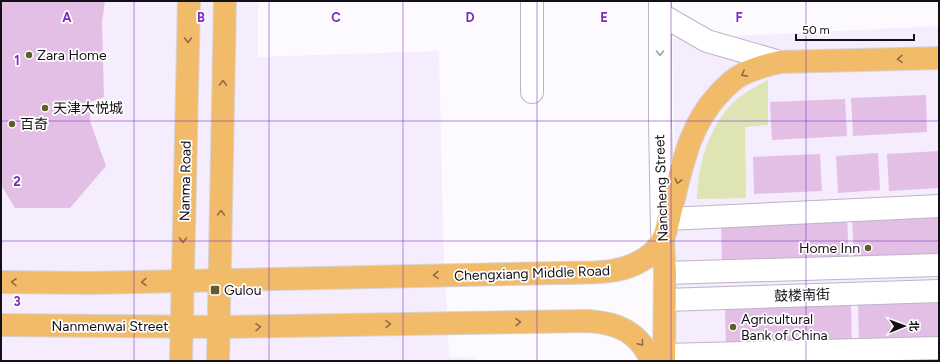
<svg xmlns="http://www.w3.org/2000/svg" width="940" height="362" font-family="Figtree,'Noto Sans SC',sans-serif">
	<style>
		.built { fill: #f5ecfe }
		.green { fill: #dfe4b4 }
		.building { fill: #e3bfe6 }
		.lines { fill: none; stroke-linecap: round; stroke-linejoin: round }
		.minor-casing { stroke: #beb4c9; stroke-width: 24 }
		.major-casing { stroke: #d5d4d5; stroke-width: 24 }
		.minor { stroke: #fff; stroke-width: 22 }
		.major { stroke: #f2bb6a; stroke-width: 22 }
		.oneway { stroke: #8e6e44 }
		.oneway2 { stroke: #a19fa2 }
		.grid { fill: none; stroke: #7b2cbf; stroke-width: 1; stroke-opacity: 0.55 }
		.poi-dot { fill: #605e2a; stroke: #fff; stroke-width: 1.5 }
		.labels { text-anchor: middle; stroke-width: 3.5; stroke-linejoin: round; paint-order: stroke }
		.poi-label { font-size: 14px; fill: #130f16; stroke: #fff; text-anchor: start }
		.street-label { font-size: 14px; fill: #130f16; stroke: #fff }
		.grid-label { font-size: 13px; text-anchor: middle; font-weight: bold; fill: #7b2cbf; stroke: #fff; stroke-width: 3.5; stroke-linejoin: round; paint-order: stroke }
	</style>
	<rect width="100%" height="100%" fill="#fcfafe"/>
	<g class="built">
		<polygon points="1,1 258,1 258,57 439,51 443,234 449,357 474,358 474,361 1,361"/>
		<polygon points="939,26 939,361 676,361 673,39"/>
	</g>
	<path class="green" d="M768,80V125L745,127L746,198L697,199C698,162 710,120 741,96C749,90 759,85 768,80Z"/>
	<g class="building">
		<polygon points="1,1 105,1 102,22 104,97 90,102 90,121 106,166 70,208 15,208 1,185"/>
		<polygon points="926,95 927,132 853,136 851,98"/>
		<polygon points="845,99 847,136 772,140 770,102"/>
		<polygon points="939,151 939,188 889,191 887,154"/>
		<polygon points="878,153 880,190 838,193 836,156"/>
		<polygon points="820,154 822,191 754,194 753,157"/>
		<polygon points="939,214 939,258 854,261 852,217"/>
		<polygon points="847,218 849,262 722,266 721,223"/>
		<polygon points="939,300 939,343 859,346 858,303"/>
		<polygon points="851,303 852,347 726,351 725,308"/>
	</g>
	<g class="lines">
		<defs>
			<g id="minor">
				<polyline points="532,1 532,92"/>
				<polyline points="660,1 660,121 662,232"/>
				<polyline points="660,14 707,41 780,62"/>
				<polyline points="668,219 939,206"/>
				<polyline points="665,273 939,265"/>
				<polyline points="665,300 939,291"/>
				<polyline points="665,355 939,348"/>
			</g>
			<g id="major">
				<polyline points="663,240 665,273 664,361"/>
				<path d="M1,282L89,283L560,273C585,272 614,275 637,263C647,258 657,250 662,241C667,233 669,215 672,206C682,167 689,126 718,95C725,87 733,79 743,74C755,68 767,65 780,62L939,58"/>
				<path d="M1,325L219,327L588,321C619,323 638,332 652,361"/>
				<polyline points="181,361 189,1"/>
				<polyline points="218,361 225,1"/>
			</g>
		</defs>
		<use href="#minor" class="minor-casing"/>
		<use href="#major" class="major-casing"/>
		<use href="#minor" class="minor"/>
		<use href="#major" class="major"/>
	</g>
	<defs><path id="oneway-chevron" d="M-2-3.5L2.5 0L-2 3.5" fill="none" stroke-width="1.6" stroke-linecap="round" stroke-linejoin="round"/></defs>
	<g class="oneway">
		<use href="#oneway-chevron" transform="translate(188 40) rotate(91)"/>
		<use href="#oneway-chevron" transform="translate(900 59) rotate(178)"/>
		<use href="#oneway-chevron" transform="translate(744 74) rotate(152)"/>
		<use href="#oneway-chevron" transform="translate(223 83) rotate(-89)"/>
		<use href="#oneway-chevron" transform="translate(678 181) rotate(104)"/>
		<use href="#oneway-chevron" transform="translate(221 213) rotate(-89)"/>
		<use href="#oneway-chevron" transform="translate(183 240) rotate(91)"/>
		<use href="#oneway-chevron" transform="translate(436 275) rotate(179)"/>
		<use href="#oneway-chevron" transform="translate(14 282) rotate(-179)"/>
		<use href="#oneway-chevron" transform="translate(144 282) rotate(179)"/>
		<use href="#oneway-chevron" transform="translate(518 322) rotate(-1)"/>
		<use href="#oneway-chevron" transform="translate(388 324) rotate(-1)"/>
		<use href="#oneway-chevron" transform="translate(258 327) rotate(-1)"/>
		<use href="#oneway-chevron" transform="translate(641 343) rotate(50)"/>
	</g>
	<use class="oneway2" href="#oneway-chevron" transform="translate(660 53) rotate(90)"/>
	<path class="grid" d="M134,1V361M269,1V361M403,1V361M537,1V361M671,1V361M806,1V361M1,121H939M1,241H939"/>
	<g class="poi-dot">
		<circle cx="29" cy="55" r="4"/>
		<circle cx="45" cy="108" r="4"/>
		<circle cx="12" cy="124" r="4"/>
		<circle cx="868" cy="248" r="4"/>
		<rect x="210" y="285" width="10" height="10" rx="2"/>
		<circle cx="733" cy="327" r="4"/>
	</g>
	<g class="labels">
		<g class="poi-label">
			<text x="37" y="60">Zara Home</text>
			<text x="53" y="113">天津大悦城</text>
			<text x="20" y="129">百奇</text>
			<text x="860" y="253" text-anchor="end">Home Inn</text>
			<text x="224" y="295">Gulou</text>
			<text x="741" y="324">Agricultural<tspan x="741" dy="16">Bank of China</tspan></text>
		</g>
		<g class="street-label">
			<text transform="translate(185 181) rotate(-89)" y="5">Nanma Road</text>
			<text transform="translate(661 188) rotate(-92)" y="5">Nancheng Street</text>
			<text transform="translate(532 273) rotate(-2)" y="5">Chengxiang Middle Road</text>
			<text transform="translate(802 295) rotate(-2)" y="5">鼓楼南街</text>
			<text x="110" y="331">Nanmenwai Street</text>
		</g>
	</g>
	<g class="grid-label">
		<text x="67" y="22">A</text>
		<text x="201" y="22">B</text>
		<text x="336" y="22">C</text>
		<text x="470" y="22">D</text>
		<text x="604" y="22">E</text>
		<text x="739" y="22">F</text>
		<text x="17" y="65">1</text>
		<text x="17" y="186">2</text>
		<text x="17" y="306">3</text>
	</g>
	<rect width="940" height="362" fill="none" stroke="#130f16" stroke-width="4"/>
	<g transform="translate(904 326) rotate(89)" stroke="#ffffff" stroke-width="3" paint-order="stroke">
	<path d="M0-3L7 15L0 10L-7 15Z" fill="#130f16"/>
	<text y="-6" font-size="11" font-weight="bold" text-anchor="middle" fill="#130f16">北</text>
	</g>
	<path d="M796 34v6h118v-6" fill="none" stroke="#130f16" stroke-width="2"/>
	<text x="802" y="34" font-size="12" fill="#130f16" stroke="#ffffff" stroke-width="3" paint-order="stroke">50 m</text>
</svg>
